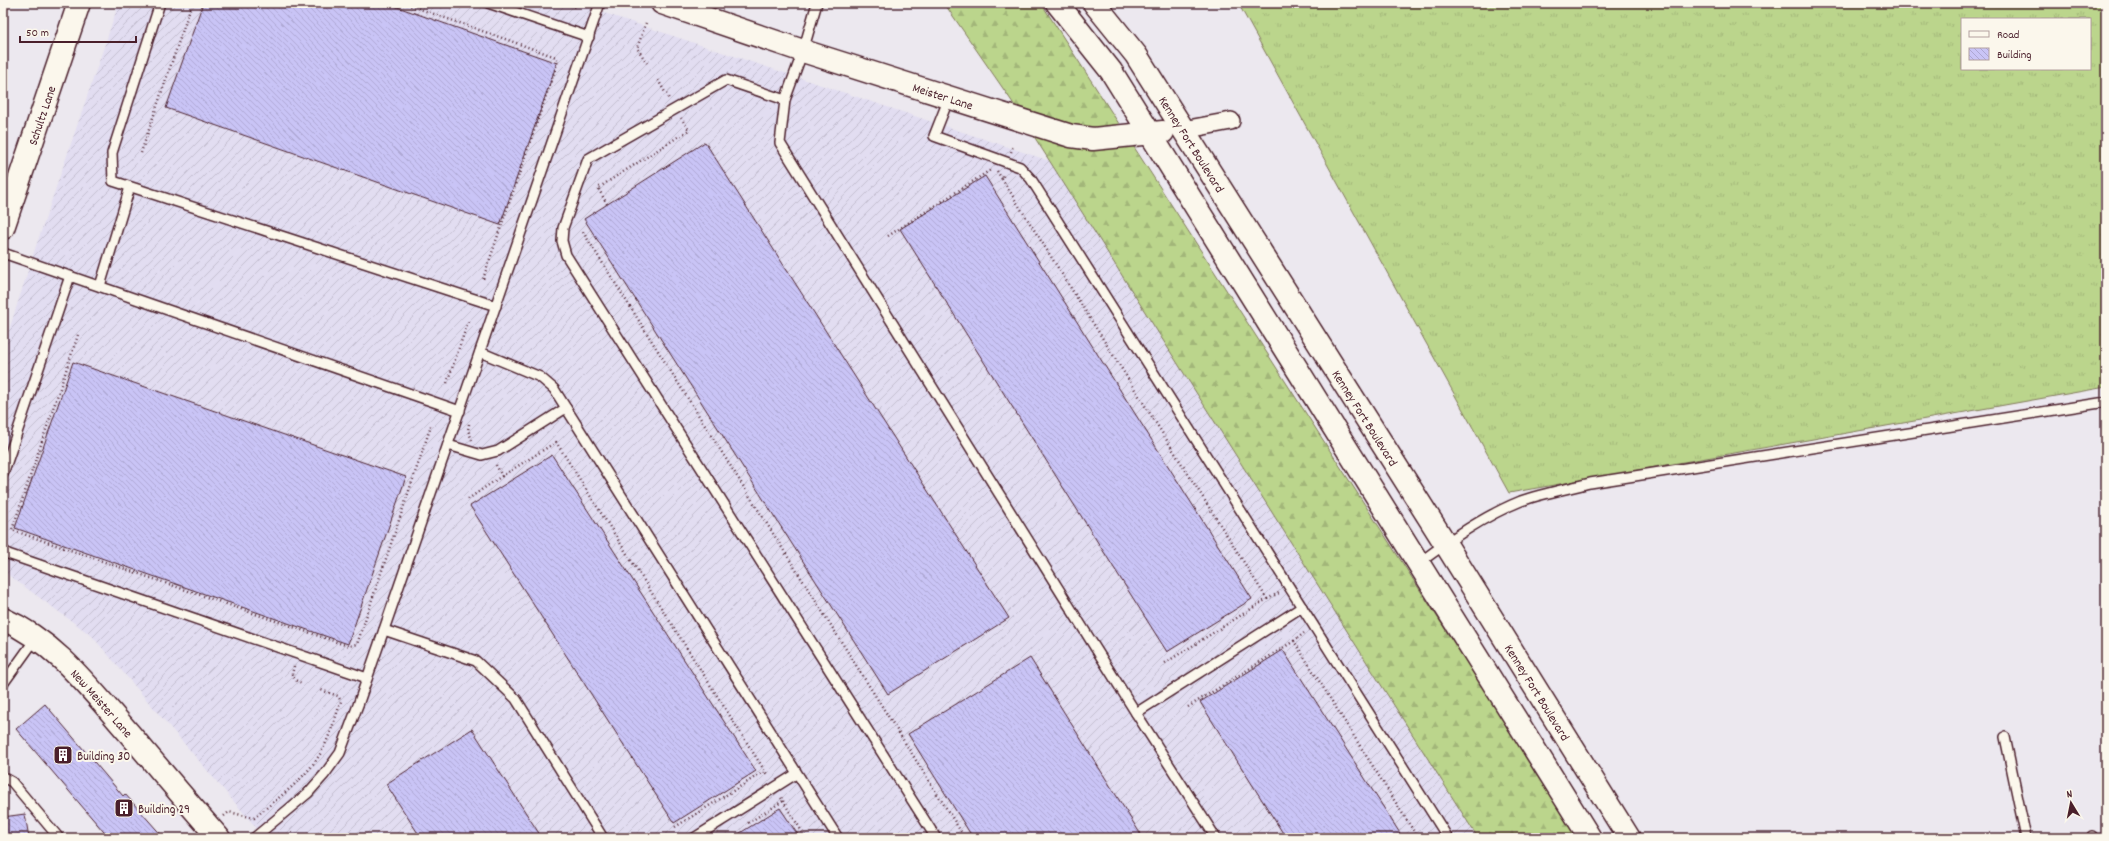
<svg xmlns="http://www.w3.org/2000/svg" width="2109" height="841" font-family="Dekko,sans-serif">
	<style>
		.industrial { fill: url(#industrial-furrows) }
		.grass { fill: url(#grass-tufts); stroke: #827a5c; fill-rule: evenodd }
		.forest { fill: url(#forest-firs); stroke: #827a5c }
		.building { fill: url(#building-back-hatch); stroke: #4a1f2b }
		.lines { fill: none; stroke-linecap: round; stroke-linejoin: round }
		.lane-casing { stroke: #4a1f2b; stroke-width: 12 }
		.street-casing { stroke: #4a1f2b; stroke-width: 20 }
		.secondary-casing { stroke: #4a1f2b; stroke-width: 25 }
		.path { stroke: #4a1f2b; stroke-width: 2.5; stroke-dasharray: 1 3; stroke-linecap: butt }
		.lane { stroke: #fbf7ec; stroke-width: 9 }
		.street { stroke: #fbf7ec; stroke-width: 17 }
		.secondary { stroke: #fbf7ec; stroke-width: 22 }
		.labels { text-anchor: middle; stroke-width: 4; stroke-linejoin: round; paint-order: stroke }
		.street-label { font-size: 13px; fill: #4a1f2b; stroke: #fbf7ec }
		.poi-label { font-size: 13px; fill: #4a1f2b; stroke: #fbf7ec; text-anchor: start }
	</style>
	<defs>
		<pattern id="industrial-furrows" width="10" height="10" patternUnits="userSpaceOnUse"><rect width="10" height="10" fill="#e2ddf1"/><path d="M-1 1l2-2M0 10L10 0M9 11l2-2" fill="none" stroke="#c3bdcf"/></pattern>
		<pattern id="grass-tufts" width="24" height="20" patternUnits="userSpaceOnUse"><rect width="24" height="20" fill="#bbd58c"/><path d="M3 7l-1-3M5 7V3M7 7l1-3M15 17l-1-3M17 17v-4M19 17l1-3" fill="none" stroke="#a2b679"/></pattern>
		<pattern id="forest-firs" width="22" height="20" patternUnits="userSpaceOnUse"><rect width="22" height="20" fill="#bbd58c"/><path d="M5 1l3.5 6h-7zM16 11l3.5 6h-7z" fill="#a2b679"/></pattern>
		<pattern id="building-back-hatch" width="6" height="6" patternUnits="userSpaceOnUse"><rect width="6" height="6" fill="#c9c4f6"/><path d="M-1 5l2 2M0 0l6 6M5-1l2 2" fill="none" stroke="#aea8d3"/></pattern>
	</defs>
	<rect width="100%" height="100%" fill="#ece8ef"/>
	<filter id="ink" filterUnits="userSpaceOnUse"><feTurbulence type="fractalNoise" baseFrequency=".025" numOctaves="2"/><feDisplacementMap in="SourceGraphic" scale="8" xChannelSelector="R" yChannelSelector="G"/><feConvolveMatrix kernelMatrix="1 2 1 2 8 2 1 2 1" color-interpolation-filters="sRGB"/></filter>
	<g filter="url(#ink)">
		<polygon class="industrial" points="119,3 574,3 1050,161 1478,838 265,838 92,636 3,571 3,349 34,252"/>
		<path class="grass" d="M1238,3H2106V387L1509,493ZM1962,19H2090V69H1962Z"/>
		<polygon class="forest" points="944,3 1041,3 1580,838 1478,838 1011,100"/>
		<g class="building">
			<polygon points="203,3 386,3 557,63 500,225 166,108"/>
			<polygon points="705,142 1009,618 888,694 584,219"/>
			<polygon points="985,176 1252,599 1167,652 900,229"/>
			<polygon points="73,362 406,477 348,644 15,528"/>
			<polygon points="552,455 756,771 674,823 470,506"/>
			<polygon points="1283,650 1403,838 1286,838 1200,702"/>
			<polygon points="1030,658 1143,838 973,838 908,734"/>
			<polygon points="45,704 123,796 125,794 164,838 109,838 16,729"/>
			<polygon points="472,729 542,838 421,838 386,784"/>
			<polygon points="780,808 800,838 732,838"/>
			<polygon points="25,814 29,838 3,838 3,817"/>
		</g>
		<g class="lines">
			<defs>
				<g id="lane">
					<polyline points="160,3 112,153 113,181 496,306"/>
					<polyline points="488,3 589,37"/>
					<polyline points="817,3 803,51 785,100 780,143 1136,713 1216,838"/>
					<polyline points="949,98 934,136 1020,167 1031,179 1448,838"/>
					<polyline points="785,100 726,80 588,159 563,228 562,241 566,255 936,838"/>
					<polyline points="3,253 460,411"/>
					<polyline points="100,286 130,187"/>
					<polyline points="480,352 540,377 554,389 838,838"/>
					<polyline points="448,445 482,455 498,451 566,408"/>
					<polyline points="3,474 70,276"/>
					<polyline points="3,550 8,554 367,678"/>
					<path d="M1419,563C1451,539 1484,516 1521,501C1543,493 1567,489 1590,483L2106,402"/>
					<polyline points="384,630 476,661 516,699 603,838"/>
					<polyline points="3,684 36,638"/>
					<polyline points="1136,713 1302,607"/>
					<polyline points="2005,737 2026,838"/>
					<polyline points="3,777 12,782 59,838"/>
					<polyline points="2092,836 2092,838"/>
					<polyline points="254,838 308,793 324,775 340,753 358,705 600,3"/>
					<polyline points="694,838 796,774"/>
				</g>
				<polyline id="street" points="1183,130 1231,121"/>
				<g id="secondary">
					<path id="s1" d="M662,3L803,51L1071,136L1093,139L1163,132"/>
					<polyline points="1057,3 1111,71 1590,838"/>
					<path id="s2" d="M1094,3L1136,55L1445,543L1629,838"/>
					<path id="s3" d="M3,228L79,3"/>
					<path id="s4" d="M3,619C56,642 91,690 128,732C158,767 188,803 219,838"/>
				</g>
			</defs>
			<use href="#lane" class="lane-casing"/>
			<use href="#street" class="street-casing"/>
			<use href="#secondary" class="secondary-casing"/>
			<g class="path">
				<polyline points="403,3 556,57 558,61 483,279"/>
				<polyline points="563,3 576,7 577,3"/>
				<polyline points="646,23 637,48 647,63"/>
				<polyline points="658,80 669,99"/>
				<polyline points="1011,152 1013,146"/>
				<polyline points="141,153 192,3"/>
				<polyline points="997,171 1002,179 1004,173"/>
				<polyline points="1002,179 1267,599 1165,663"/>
				<polyline points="607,204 598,188 689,130 681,118"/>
				<polyline points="583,232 965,838"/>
				<polyline points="888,236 992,169"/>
				<polyline points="78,335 12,530 348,646 357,644 432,423"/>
				<polyline points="447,383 469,319"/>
				<polyline points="469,424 468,430 472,440"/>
				<polyline points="496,465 502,476 556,442 768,776"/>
				<polyline points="468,499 502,476"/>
				<polyline points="1267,599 1279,593"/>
				<polyline points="1294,641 1304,633"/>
				<polyline points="294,666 292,674 295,680 302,683"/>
				<polyline points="1188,707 1294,641 1418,838"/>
				<polyline points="783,801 806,838"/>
				<path d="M224,816L229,812L254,818C279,797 309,777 324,747C331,732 336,716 341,701L338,696L321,690"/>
				<polyline points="748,823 783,801 781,797"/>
				<polyline points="675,827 765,771"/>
			</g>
			<use href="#lane" class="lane"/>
			<use href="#street" class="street"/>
			<use href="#secondary" class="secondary"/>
		</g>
	</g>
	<defs>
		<symbol id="building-square" viewBox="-11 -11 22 22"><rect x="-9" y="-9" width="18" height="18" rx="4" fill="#4a1f2b" stroke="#fbf7ec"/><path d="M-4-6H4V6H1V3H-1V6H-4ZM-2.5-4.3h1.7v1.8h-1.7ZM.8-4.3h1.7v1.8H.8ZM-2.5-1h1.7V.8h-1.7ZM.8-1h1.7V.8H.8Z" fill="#fff"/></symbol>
	</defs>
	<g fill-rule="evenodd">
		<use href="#building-square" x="52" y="744" width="22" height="22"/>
		<use href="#building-square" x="113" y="797" width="22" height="22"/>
	</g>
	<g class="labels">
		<g class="street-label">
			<text dy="5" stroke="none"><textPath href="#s1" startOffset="296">Meister Lane</textPath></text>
			<text dy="5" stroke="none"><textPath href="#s3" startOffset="119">Schultz Lane</textPath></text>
			<text dy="5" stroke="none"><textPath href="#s2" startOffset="172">Kenney Fort Boulevard</textPath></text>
			<text dy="5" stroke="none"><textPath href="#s2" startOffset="496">Kenney Fort Boulevard</textPath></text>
			<text dy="5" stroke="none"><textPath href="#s2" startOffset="820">Kenney Fort Boulevard</textPath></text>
			<text dy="5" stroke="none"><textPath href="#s4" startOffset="131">New Meister Lane</textPath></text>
		</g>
		<g class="poi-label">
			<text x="77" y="760">Building 30</text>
			<text x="138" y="813">Building 29</text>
		</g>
	</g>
	<rect width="2109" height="841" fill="none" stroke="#fbf7ec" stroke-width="16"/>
	<rect x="8" y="8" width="2093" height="825" fill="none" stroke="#4a1f2b" stroke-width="1.5" filter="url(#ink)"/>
	<rect x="1961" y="18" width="130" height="52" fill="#fbf7ec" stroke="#b4a19f"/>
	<rect x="1969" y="31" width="20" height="6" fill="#fbf7ec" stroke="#b4a19f"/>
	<text x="1997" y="38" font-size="12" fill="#4a1f2b">Road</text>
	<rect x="1969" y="48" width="20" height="12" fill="url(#building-back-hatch)" stroke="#b4a19f"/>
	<text x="1997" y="58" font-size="12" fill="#4a1f2b">Building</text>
	<g transform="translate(2071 803) rotate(350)" stroke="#fbf7ec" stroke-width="3" paint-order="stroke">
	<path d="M0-3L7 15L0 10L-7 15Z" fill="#4a1f2b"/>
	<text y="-6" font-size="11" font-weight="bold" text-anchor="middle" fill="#4a1f2b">N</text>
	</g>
	<path d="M20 36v6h116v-6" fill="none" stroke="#4a1f2b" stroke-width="2"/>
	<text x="26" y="36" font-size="12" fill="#4a1f2b" stroke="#fbf7ec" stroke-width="3" paint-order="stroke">50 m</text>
</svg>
